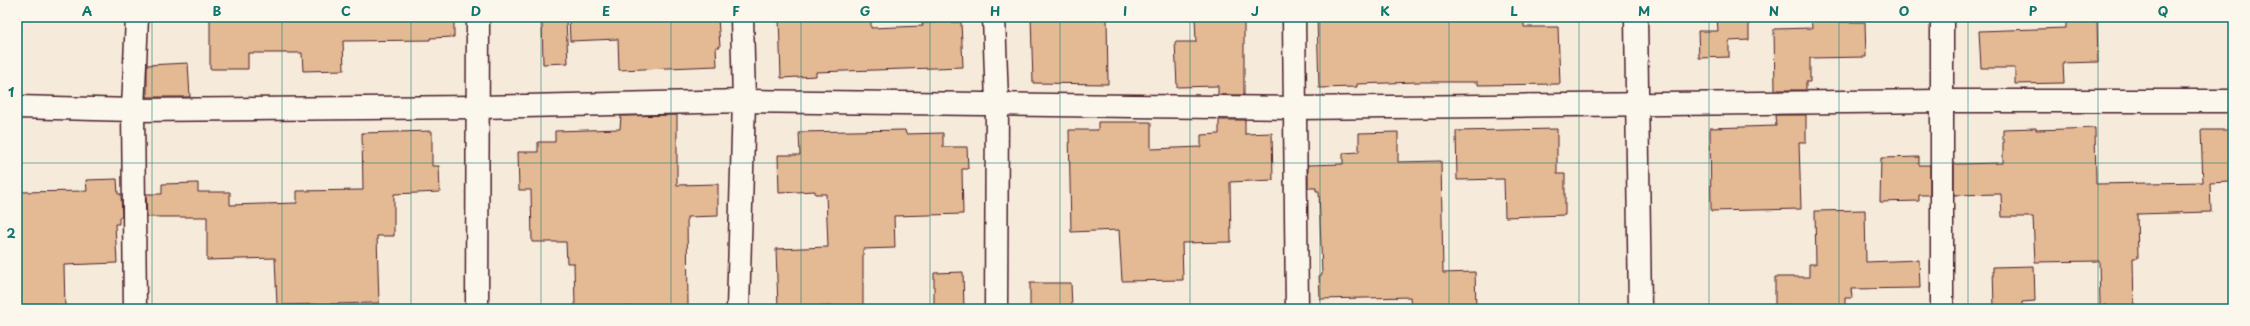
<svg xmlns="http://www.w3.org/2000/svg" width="2250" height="326" font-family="'Playpen Sans',sans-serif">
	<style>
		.building { fill: #e3ba94; stroke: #4a1f2b }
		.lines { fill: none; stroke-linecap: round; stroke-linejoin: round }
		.street-casing { stroke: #4a1f2b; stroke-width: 25 }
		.street { stroke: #fbf7ec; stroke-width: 22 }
		.grid { fill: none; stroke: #0f766e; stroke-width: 1; stroke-opacity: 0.55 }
		.neatline { fill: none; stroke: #0f766e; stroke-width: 1.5 }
		.grid-label { font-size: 13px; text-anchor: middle; font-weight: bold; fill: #0f766e }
	</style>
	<rect width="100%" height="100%" fill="#f6ebda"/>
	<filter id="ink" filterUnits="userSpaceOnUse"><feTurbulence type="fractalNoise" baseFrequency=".025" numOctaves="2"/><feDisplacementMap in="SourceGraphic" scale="8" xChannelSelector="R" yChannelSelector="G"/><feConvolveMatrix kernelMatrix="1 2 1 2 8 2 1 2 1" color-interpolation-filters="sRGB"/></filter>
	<g filter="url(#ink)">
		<g class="building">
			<polygon points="210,17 454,17 454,37 430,38 430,40 343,41 344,70 303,71 302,53 248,53 248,69 210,69"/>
			<polygon points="569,17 620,17 620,19 718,17 720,47 716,47 717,66 619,70 618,39 570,41"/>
			<polygon points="781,17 871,17 871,28 923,26 922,23 961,22 963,67 816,72 816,76 781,78 779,18"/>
			<polygon points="1031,17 1107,17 1108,84 1033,83"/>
			<polygon points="1195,17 1244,17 1244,95 1218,95 1218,86 1177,87 1175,42 1196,42"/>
			<polygon points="1317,17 1524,17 1524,27 1558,27 1560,84 1478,85 1478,82 1417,82 1357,84 1357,87 1319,88"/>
			<polygon points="1717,17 1749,17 1749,40 1729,41 1729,57 1699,58 1698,31 1718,31"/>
			<polygon points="1811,17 1836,17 1836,22 1865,22 1866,57 1810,58 1810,82 1806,82 1806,90 1775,90 1774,29 1812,28"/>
			<polygon points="2066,17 2097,17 2098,62 2063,63 2064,83 2015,84 2015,68 1981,68 1979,31 2066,28"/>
			<polygon points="566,20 568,63 543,64 542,21"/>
			<polygon points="188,63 190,97 147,97 147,65"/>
			<polygon points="677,115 677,185 718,184 718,216 687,217 688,306 575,307 574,263 567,263 566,242 532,242 531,190 519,190 518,152 538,152 538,142 555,142 555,131 620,129 621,116"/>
			<polygon points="1775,115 1806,115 1806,142 1799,142 1801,209 1711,211 1710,128 1776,126"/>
			<polygon points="1219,120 1245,120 1245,134 1272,133 1273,180 1230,182 1231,242 1182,243 1183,280 1122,281 1119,230 1071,232 1069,130 1098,130 1098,122 1151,122 1151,149 1201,147 1201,135 1219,134"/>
			<polygon points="2036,128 2036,130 2095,128 2096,184 2203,182 2201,130 2229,130 2230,182 2210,183 2211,212 2137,214 2138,258 2133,258 2134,309 2106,309 2106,305 2100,305 2099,261 2035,262 2033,217 2002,217 2001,194 1954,195 1954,164 2003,163 2003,129"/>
			<polygon points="1557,129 1557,174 1565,174 1565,215 1505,217 1504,179 1457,180 1456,131"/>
			<polygon points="905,130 906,134 943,133 943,147 967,147 968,169 962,169 963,214 894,216 895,248 863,249 863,305 778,308 776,249 828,247 826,194 815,194 815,191 779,193 778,155 800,155 799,132"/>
			<polygon points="432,131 432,166 439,166 440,192 394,194 394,236 377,236 379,303 277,305 275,258 207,260 207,217 147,217 146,194 162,194 162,184 198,183 198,192 230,192 230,205 297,203 297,191 363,190 362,133"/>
			<polygon points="1398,132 1398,162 1441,161 1443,273 1475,272 1476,307 1411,309 1410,297 1320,299 1319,275 1322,275 1319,191 1316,191 1316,188 1308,188 1308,165 1343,164 1343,153 1359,152 1359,133"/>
			<polygon points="1919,157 1919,165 1930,165 1930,195 1919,195 1919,201 1880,202 1881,158"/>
			<polygon points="117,179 118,194 121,194 122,217 119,217 119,224 115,224 117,263 64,265 65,309 17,309 17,192 87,191 86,180"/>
			<polygon points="1865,210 1866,262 1919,260 1920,288 1851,289 1852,298 1845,298 1845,309 1792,309 1792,305 1775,305 1775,277 1809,277 1809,264 1816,264 1815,211"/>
			<polygon points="2034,266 2035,301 2022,302 2022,309 1994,309 1993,267"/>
			<polygon points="963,272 964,309 934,309 934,273"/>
			<polygon points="1030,283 1071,283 1072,309 1030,309"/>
		</g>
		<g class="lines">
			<defs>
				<g id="street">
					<polyline points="994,17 997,103 996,309"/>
					<polyline points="1294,17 1297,309"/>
					<polyline points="1636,17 1640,309"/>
					<polyline points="17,107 133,110 478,107 744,101 1295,108 1942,101 2233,101"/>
					<polyline points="135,309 133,110 137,17"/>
					<polyline points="477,309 478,17"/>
					<polyline points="738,309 744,101 742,17"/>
					<polyline points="1942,309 1942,17"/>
				</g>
			</defs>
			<use href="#street" class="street-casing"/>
			<use href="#street" class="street"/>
		</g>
	</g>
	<path class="grid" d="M152,17V309M282,17V309M411,17V309M541,17V309M671,17V309M801,17V309M930,17V309M1060,17V309M1190,17V309M1320,17V309M1449,17V309M1579,17V309M1709,17V309M1839,17V309M1968,17V309M2098,17V309M17,163H2233"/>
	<rect width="2250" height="326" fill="none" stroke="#fbf7ec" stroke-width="44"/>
	<rect x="22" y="22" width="2206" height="282" class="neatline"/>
	<g class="grid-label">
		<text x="87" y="16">A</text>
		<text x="217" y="16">B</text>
		<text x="346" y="16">C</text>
		<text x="476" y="16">D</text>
		<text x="606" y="16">E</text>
		<text x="736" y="16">F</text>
		<text x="865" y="16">G</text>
		<text x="995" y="16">H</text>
		<text x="1125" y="16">I</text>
		<text x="1255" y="16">J</text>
		<text x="1385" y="16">K</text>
		<text x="1514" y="16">L</text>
		<text x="1644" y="16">M</text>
		<text x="1774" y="16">N</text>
		<text x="1904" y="16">O</text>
		<text x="2033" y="16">P</text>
		<text x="2163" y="16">Q</text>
		<text x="11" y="97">1</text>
		<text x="11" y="238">2</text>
	</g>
</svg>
